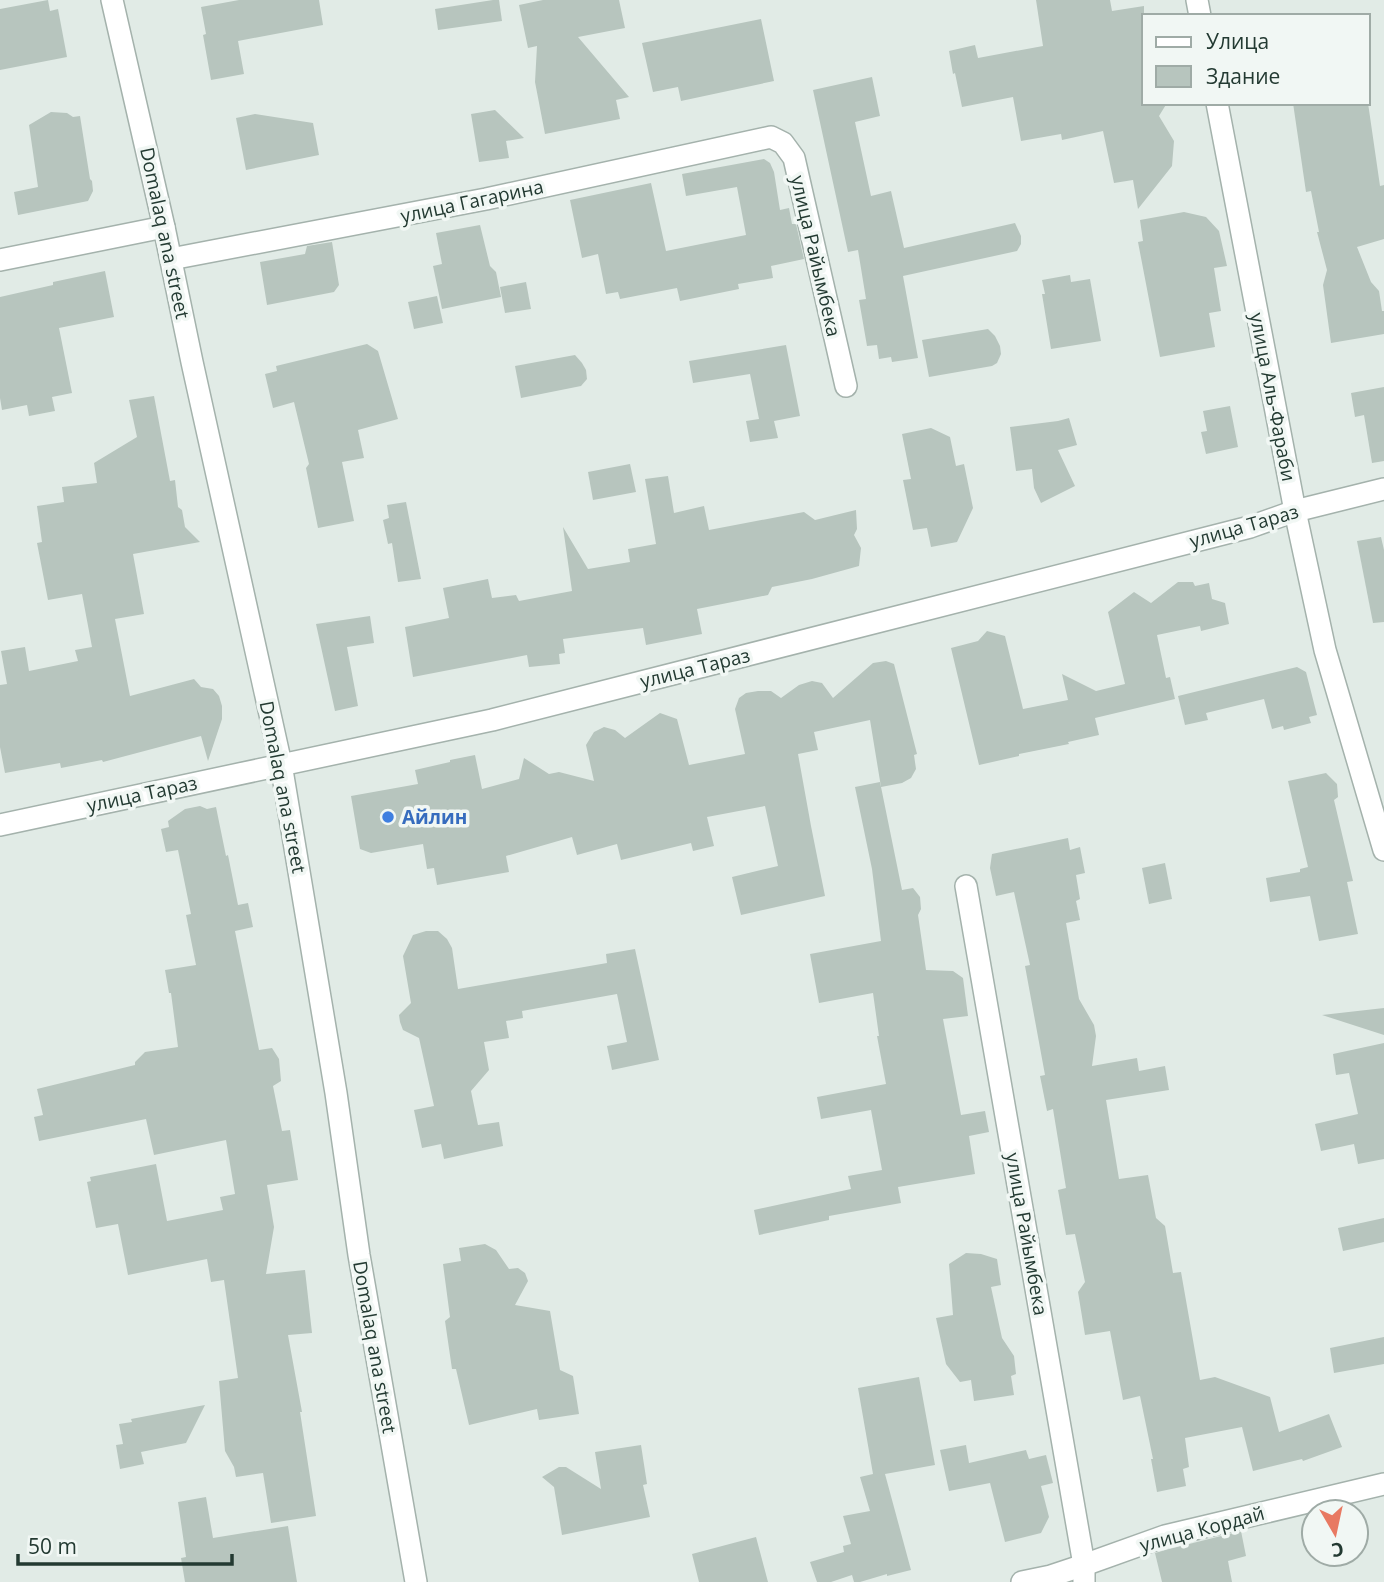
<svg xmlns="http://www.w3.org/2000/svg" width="1384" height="1582" font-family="'Open Sans',sans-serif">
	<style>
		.building { fill: #b7c5be }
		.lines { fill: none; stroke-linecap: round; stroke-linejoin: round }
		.minor-casing { stroke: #a4b2ac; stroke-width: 24 }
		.minor { stroke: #fff; stroke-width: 21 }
		.shop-dot { fill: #3f7fe0; stroke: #f1f7f4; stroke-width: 2.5 }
		.labels { text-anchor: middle; stroke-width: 7; stroke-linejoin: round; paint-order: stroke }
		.street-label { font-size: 19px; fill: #233a32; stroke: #f1f7f4 }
		.shop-label { font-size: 19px; font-weight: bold; fill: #366cbe; stroke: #f1f7f4; text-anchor: start }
	</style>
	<rect width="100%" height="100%" fill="#e1ebe6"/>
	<g class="building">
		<polygon points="48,0 50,11 58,9 67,57 0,70 0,9"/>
		<polygon points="239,0 319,0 323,25 238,41 244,74 211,80 203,35 206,34 201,7"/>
		<polygon points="493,0 499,0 502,21 438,30 435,9"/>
		<polygon points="543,0 619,0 625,28 578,37 629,97 616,100 620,119 545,134 535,82 537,46 528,48 519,5"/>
		<polygon points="1036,0 1110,0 1112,11 1144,6 1144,103 1167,103 1159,116 1174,141 1172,166 1138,209 1133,180 1114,183 1103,131 1062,140 1061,134 1021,141 1013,97 962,107 955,73 953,74 949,51 975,45 978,58 1043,46"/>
		<polygon points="761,19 774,81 681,101 678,87 653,92 642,43"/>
		<polygon points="872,77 880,116 855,122 871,196 891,191 904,248 1015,223 1021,236 1021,244 1017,251 903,276 918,358 892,362 891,357 879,359 877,345 867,346 859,300 866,299 858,250 848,252 813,90"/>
		<polygon points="1293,103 1368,103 1380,186 1384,185 1384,239 1357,247 1371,282 1379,291 1382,311 1384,311 1384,334 1331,343 1323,285 1327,270 1317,232 1319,232 1311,191 1306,192"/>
		<polygon points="495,110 524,138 506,141 509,158 479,162 471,114"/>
		<polygon points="51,112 67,113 73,117 80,116 90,179 92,181 93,191 88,201 18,215 14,192 38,187 29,125"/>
		<polygon points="255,114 313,123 319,155 246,170 236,118"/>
		<polygon points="764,159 770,163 774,172 780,210 789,208 792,224 796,224 804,259 771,266 773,278 738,284 739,289 680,301 677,288 620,299 618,292 606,294 598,254 582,258 570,200 651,183 666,251 746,235 737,187 686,196 682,174"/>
		<polygon points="1184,212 1206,217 1219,231 1227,266 1214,268 1221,311 1209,313 1215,347 1160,357 1138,242 1143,241 1140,220"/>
		<polygon points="480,225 490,266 496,272 501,297 442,309 433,266 442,264 436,233"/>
		<polygon points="332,242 339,285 334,292 267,305 260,262 305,254 307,246"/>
		<polygon points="105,271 114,317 59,328 72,393 52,397 55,411 29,416 27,405 2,410 0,398 0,297 53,285 53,282"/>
		<polygon points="1070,275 1071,282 1090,279 1101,341 1051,349 1042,294 1045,294 1042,280"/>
		<polygon points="526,282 531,309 505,313 500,287"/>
		<polygon points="437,296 443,323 414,329 408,302"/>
		<polygon points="988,329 995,336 1000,346 1001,354 997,363 992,366 929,377 922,340"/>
		<polygon points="367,344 378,351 398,419 358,430 364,458 342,462 354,521 318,528 306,468 309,464 294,402 273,408 265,374 277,371 276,366"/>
		<polygon points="786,345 800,416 774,421 778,438 750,442 746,421 759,419 750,374 693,383 689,361"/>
		<polygon points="575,355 582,363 586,370 587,379 581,386 521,398 515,366"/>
		<polygon points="1384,387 1384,461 1372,463 1364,415 1355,417 1351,393"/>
		<polygon points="154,396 170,481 175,480 178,507 182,510 185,527 200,542 133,554 144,614 115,619 130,696 194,679 201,687 213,689 219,696 222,706 222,719 208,761 201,736 103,762 102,760 61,768 60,763 5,773 0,747 0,685 7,684 1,651 25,647 29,671 78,661 75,650 92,647 82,594 48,600 37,543 42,542 37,506 64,502 62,487 97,483 94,463 137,437 129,400"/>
		<polygon points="1230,406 1238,447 1206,454 1201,432 1207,431 1203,411"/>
		<polygon points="1069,418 1077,445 1058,450 1075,486 1041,503 1034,488 1032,469 1016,471 1010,427 1058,421"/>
		<polygon points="931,428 950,437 956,466 964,464 973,508 957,542 931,547 927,528 913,530 903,480 911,479 902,434"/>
		<polygon points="630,464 636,492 593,500 588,472"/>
		<polygon points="668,476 674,513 704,506 709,530 804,512 815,520 856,510 857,529 854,535 861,548 859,566 812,579 772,587 768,595 697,609 702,634 646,645 643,628 563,639 565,653 559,654 560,664 529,667 527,655 413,677 405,627 449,618 443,588 488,579 492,598 516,595 519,601 572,591 563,527 588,569 630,562 628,549 656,544 645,479"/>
		<polygon points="406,502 421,579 398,582 392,543 388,544 383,520 389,518 387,505"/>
		<polygon points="1381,537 1384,550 1384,622 1373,623 1357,541"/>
		<polygon points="1178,582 1193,582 1195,586 1209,583 1212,599 1225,603 1229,624 1201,631 1200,626 1157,635 1166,678 1170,677 1175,699 1095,718 1099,735 1068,742 1069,744 1019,754 1019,756 979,765 951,648 978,641 987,631 1005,636 1023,709 1068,700 1062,674 1096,691 1125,684 1108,612 1134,592 1151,603"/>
		<polygon points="370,616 374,643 347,647 358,706 335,711 316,624"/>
		<polygon points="886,661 894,664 917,754 914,755 916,769 911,778 902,783 881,787 870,720 814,732 818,750 798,754 811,826 825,896 741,915 732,877 778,866 765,806 707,817 714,846 693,851 691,843 621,860 617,844 577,855 572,837 506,856 509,872 437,885 434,868 427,869 423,844 371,853 360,849 351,796 418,784 415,770 450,762 450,760 475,755 482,789 519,779 524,758 549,774 559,772 594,781 586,745 594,732 604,727 615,730 625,738 660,713 677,719 689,765 745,754 735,709 739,698 746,693 758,691 771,691 781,698 799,685 812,681 822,683 833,698 873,663"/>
		<polygon points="1297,667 1306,672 1317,715 1309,717 1311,723 1284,730 1283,726 1272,729 1264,699 1206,713 1208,720 1185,725 1178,696"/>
		<polygon points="1326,773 1337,784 1338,797 1334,800 1353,881 1347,882 1358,934 1319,941 1310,896 1270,902 1266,878 1300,872 1300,869 1308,867 1288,781"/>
		<polygon points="880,782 902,890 913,888 920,897 921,909 918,915 926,970 953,971 963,978 968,1016 943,1019 961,1115 985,1111 989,1132 969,1136 975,1174 898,1187 901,1203 829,1216 829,1220 759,1235 754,1210 851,1189 848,1176 882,1170 871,1110 821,1119 817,1097 886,1084 877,1036 879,1036 873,993 819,1003 810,954 881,941 872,869 855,787"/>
		<polygon points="200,806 207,809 216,807 226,856 228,855 238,905 248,903 253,927 235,931 239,951 259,1050 272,1048 279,1059 281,1081 273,1086 282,1131 290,1130 298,1180 267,1185 274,1227 266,1274 305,1270 312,1333 288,1335 302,1412 300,1412 316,1516 271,1523 263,1473 236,1477 234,1467 225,1451 219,1381 238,1378 224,1280 211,1282 207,1259 128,1275 118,1224 96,1228 87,1182 91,1181 90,1177 156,1164 167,1221 223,1210 220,1197 235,1194 226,1140 154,1155 146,1119 39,1141 34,1117 43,1115 37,1089 135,1065 135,1062 145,1052 178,1047 171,993 169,993 165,970 196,965 186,915 191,914 178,850 166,852 161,829 169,827 168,821 185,809"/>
		<polygon points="1068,838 1070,850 1080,847 1085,873 1076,875 1080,899 1076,901 1080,920 1066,923 1079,999 1094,1025 1096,1036 1092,1066 1137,1058 1139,1071 1165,1066 1169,1090 1106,1100 1119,1179 1148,1175 1156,1218 1165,1226 1173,1273 1181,1272 1200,1380 1215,1377 1270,1397 1279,1432 1329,1414 1342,1447 1303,1461 1302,1459 1253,1471 1242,1427 1185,1438 1189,1467 1183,1469 1186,1486 1157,1492 1151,1459 1153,1459 1140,1396 1123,1400 1110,1331 1085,1335 1078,1292 1085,1282 1075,1234 1066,1235 1058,1190 1066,1188 1053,1109 1047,1111 1040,1076 1045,1075 1025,966 1030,965 1014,892 996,896 990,868 992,854"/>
		<polygon points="1165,863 1172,899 1149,904 1142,868"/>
		<polygon points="426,931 438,931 447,939 452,948 458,989 607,963 606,954 635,949 659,1060 612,1070 607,1046 627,1042 617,994 522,1011 523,1018 506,1021 509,1038 484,1042 489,1070 471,1091 478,1125 499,1122 503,1146 444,1159 441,1144 422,1148 414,1110 434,1106 419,1038 403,1030 400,1022 399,1015 411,1003 403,956 413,935"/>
		<polygon points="1384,1008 1384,1035 1322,1015"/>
		<polygon points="1384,1043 1384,1159 1358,1164 1354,1144 1321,1151 1315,1124 1358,1114 1349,1073 1336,1075 1333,1054"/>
		<polygon points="1384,1218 1384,1242 1343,1251 1338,1228"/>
		<polygon points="485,1244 496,1250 509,1269 518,1268 525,1273 528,1281 515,1305 550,1311 560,1370 573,1376 579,1414 539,1420 537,1409 469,1425 456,1369 452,1369 445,1321 450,1317 443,1264 461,1261 459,1248"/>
		<polygon points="966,1253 981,1254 997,1259 1001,1285 991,1287 1002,1338 1014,1356 1016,1374 1011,1376 1014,1395 974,1401 971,1380 960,1382 946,1364 936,1318 953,1315 949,1264"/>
		<polygon points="1384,1337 1384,1364 1334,1373 1330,1348"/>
		<polygon points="919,1377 935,1465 885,1474 911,1570 887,1576 887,1574 860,1582 854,1582 852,1575 831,1582 817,1582 810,1562 844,1552 843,1546 851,1544 843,1516 870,1511 860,1477 873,1474 858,1388"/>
		<polygon points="205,1405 186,1443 141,1452 144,1464 120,1469 116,1445 123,1444 119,1424 132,1422 131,1419"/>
		<polygon points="641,1445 647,1484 643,1485 650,1517 562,1535 554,1487 542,1477 559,1467 566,1467 601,1489 595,1452"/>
		<polygon points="966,1445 969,1463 1026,1450 1029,1459 1046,1455 1053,1483 1041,1486 1049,1517 1041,1533 1005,1542 990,1483 949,1491 940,1450"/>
		<polygon points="206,1497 213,1538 288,1526 297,1582 185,1582 181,1558 186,1557 178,1502"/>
		<polygon points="1241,1531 1246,1556 1228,1561 1232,1582 1162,1582 1155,1553 1169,1549"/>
		<polygon points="756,1537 768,1582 699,1582 692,1554"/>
	</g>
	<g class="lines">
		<defs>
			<g id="minor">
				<polyline points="112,0 164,227 192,362 281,764 336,1093 359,1255 416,1582"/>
				<polyline points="1197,0 1200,16"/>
				<polyline points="1217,103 1295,511 1325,650 1384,850"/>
				<polyline points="171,259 486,199 771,137 783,143 794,158 846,386"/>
				<polyline points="0,260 164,227"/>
				<polyline points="0,825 492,720 1250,527 1295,511 1384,489"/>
				<polyline points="966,886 1084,1565 1084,1582"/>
				<polyline points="1022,1582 1051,1576 1084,1565 1165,1536 1384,1484"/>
			</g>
		</defs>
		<use href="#minor" class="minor-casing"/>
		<use href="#minor" class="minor"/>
	</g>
	<circle class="shop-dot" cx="388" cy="817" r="7"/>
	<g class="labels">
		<g class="street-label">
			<text transform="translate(472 201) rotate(-12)" y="7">улица Гагарина</text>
			<text transform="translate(165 233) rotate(78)" y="7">Domalaq ana street</text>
			<text transform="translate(816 256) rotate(77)" y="7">улица Райымбека</text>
			<text transform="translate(1273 397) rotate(79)" y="7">улица Аль-Фараби</text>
			<text transform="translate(1244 526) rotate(-16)" y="7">улица Тараз</text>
			<text transform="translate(695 668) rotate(-14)" y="7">улица Тараз</text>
			<text transform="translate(283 787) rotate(79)" y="7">Domalaq ana street</text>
			<text transform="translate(142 794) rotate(-12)" y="7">улица Тараз</text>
			<text transform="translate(1027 1234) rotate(80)" y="7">улица Райымбека</text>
			<text transform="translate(375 1347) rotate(80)" y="7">Domalaq ana street</text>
			<text transform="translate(1202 1529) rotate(-15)" y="7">улица Кордай</text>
		</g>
		<g class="shop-label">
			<text x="402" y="824">Айлин</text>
		</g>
	</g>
	<rect x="1142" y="14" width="228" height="91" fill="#f1f7f4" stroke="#9faba6" stroke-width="2"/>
	<rect x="1156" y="37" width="35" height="10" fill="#ffffff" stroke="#9faba6" stroke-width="2"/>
	<text x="1206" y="49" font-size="21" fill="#233a32">Улица</text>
	<rect x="1156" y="66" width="35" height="21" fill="#b7c5be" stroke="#9faba6" stroke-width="2"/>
	<text x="1206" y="84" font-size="21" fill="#233a32">Здание</text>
	<g transform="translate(1335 1533) rotate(171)"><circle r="33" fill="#f1f7f4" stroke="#9faba6" stroke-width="2"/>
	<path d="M0-5L12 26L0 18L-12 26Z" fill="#e87962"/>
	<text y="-10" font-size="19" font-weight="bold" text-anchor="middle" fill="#233a32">С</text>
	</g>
	<path d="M18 1554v10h214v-10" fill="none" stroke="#233a32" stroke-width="3.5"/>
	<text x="28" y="1554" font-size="21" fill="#233a32" stroke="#f1f7f4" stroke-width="5" paint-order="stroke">50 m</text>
</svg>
